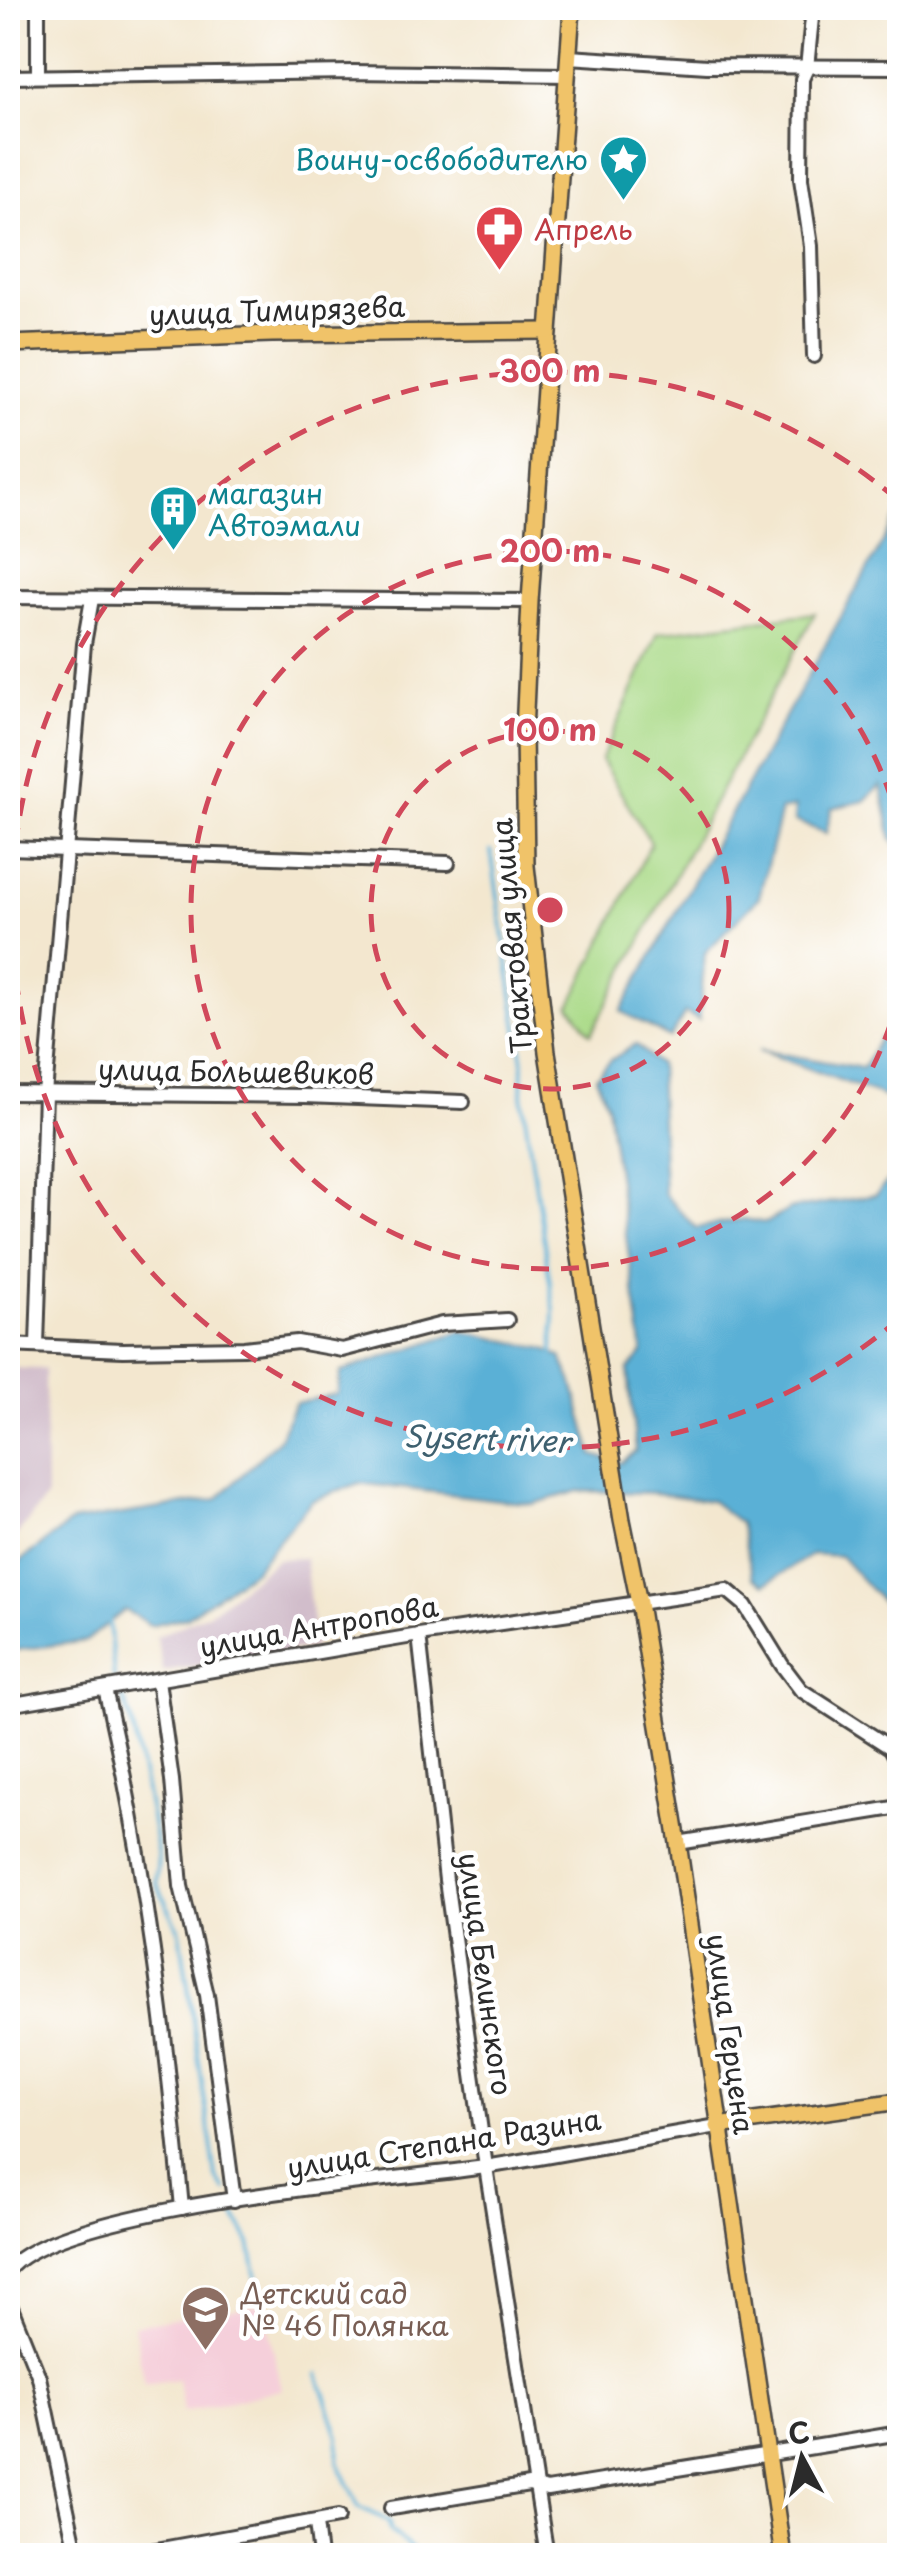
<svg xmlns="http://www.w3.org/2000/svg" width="907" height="2563" font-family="'Playpen Sans',sans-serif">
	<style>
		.built { fill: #f5cfda }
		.industrial { fill: #d1bdcb }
		.green { fill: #aada88; stroke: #6a825a; stroke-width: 2.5 }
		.water { fill: #5ab0d6; stroke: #426e80; stroke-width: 2.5 }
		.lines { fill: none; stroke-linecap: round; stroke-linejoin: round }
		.stream { stroke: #5ab0d6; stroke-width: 4 }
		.minor-casing { stroke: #494744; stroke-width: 18 }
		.major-casing { stroke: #494744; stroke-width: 20 }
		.minor { stroke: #fff; stroke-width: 12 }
		.major { stroke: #f0c369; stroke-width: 15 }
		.ring { fill: none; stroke: #d1495b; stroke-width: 5; stroke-dasharray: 18 12 }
		.labels { text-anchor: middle; stroke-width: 9; stroke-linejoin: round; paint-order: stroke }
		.culture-label { font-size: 28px; fill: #0d838f; stroke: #fff; text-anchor: end }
		.health-label { font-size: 28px; fill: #be3a42; stroke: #fff; text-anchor: start }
		.street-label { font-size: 28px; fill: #2b2b2b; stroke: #fff }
		.education-label { font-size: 28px; fill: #785e54; stroke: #fff; text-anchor: start }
		.water-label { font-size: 30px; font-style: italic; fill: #3e606f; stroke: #fff }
		.centre { fill: #d1495b; stroke: #fff; stroke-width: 5 }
		.ring-label { font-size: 30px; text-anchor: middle; font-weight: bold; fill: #d1495b; stroke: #fff; stroke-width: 9; stroke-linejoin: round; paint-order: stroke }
	</style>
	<rect width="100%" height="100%" fill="#fff"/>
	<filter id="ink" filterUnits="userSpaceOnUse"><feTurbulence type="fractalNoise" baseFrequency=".01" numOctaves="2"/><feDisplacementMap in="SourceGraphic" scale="20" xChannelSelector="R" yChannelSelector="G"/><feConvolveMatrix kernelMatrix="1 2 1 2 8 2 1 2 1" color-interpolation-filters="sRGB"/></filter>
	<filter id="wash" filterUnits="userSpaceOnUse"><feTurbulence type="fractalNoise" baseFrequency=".0048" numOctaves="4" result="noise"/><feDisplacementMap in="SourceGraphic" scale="40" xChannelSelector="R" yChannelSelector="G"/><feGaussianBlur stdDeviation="2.25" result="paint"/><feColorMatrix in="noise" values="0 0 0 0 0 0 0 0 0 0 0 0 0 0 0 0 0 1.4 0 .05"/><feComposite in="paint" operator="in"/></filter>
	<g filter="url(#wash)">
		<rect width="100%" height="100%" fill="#f3e7cf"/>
		<polygon class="built" points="263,2304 282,2389 183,2412 178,2379 144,2384 134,2325"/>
		<g class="industrial">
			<polygon points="8,1368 45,1369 46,1497 8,1547"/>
			<polygon points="305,1558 315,1647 163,1671 156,1637 212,1611 277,1559"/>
		</g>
		<polygon class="green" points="815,613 591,1034 570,1006 651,843 601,760 658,633"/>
		<g class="water">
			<polygon points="899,513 899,849 892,839 881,785 864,801 832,808 826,833 794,821 795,807 781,810 759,897 705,953 699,1020 685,1013 670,1038 621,1011"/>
			<polygon points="880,1038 899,1046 899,1102 758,1050 863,1068"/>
			<polygon points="636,1044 659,1065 664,1194 696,1228 744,1219 766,1223 790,1209 876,1195 899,1167 899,1621 840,1556 813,1554 765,1584 753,1577 740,1523 711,1501 655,1493 579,1491 532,1504 359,1483 311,1501 254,1570 186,1617 150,1625 125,1610 86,1641 8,1651 8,1570 72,1522 217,1499 279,1439 295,1403 337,1394 341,1372 461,1331 546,1349 561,1357 572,1380 593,1455 621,1463 636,1451 628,1370 643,1353 607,1104 596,1077 611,1060"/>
		</g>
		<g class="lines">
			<g class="stream">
				<polyline points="491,851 523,1062 522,1095 554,1309 553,1353"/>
				<polyline points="109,1618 114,1677"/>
				<polyline points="122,1696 131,1718 149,1807 158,1857 156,1882 180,1932 216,2177 226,2191"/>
				<polyline points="233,2211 250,2243 258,2283"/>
				<polyline points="318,2374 339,2437 338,2462 359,2507 389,2521 390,2530 420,2556"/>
			</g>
		</g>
	</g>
	<g filter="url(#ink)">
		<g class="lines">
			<defs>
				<g id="minor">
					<polyline points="38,8 38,76"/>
					<polyline points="813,8 807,68 802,79 801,179 811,246 814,356"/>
					<polyline points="569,57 707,66 900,67"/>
					<polyline points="8,77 353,72 567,75"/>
					<polyline points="8,597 530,601"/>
					<polyline points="8,848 448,863"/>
					<polyline points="8,1093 305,1096 463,1102"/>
					<polyline points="8,1345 123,1350 244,1348 297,1342 342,1350 442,1324 507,1320"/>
					<polyline points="37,1345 45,1094 84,644 92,599"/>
					<polyline points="419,1635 446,1880 486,2167 547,2556"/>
					<polyline points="158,1680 172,1780 181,1886 207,1995 234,2200"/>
					<path d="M105,1689C145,1860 166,2033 182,2208"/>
					<polyline points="8,1705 419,1635 727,1590 745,1605 782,1665 801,1690 891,1748 900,1765"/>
					<polyline points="678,1843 900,1807"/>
					<path d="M8,2270C60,2205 392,2181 485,2167C563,2155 640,2139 718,2126"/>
					<polyline points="8,2300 39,2377 77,2556"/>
					<polyline points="391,2508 529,2485 547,2490 900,2433"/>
					<polyline points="316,2523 320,2556"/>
					<polyline points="123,2556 338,2517"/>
				</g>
				<g id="major">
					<polyline points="572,8 530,601 524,733 526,866 547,1052 622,1520 639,1603 678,1843 783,2556"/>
					<polyline points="8,344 272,334 549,331"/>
					<polyline points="718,2126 900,2101"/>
				</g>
			</defs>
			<use href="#minor" class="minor-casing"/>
			<use href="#major" class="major-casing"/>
			<use href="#minor" class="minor"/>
			<use href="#major" class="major"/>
		</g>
	</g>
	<g class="ring">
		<circle cx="550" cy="910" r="179"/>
		<path d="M899 994A359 359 0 1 1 899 826"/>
		<path d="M899 1319A538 538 0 1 1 899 501"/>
	</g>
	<defs>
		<symbol id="sight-pin" viewBox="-11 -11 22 30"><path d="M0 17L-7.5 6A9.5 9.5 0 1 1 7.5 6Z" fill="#0f9aa8" stroke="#fff"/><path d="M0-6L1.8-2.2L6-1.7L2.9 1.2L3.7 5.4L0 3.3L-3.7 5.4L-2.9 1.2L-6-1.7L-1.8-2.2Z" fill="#fff"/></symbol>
		<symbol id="pharmacy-pin" viewBox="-11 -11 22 30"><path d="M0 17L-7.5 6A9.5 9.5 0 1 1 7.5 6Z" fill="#e0444e" stroke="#fff"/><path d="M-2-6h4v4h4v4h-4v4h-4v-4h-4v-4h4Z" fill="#fff"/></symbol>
		<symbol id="building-pin" viewBox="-11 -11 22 30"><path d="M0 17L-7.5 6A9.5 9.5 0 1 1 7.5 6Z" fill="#0f9aa8" stroke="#fff"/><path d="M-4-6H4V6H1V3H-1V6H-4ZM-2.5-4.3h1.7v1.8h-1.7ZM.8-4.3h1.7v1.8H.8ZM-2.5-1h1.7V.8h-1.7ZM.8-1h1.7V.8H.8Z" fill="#fff"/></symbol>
		<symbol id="school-pin" viewBox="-11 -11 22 30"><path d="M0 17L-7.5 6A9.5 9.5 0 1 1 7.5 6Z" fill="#8d6e63" stroke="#fff"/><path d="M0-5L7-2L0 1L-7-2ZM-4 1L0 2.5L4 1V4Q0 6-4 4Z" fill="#fff"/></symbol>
	</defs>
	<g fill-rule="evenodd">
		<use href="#sight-pin" x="596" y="132" width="55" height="75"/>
		<use href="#pharmacy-pin" x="472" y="202" width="55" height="75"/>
		<use href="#building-pin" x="146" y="482" width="55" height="75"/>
		<use href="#school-pin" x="178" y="2282" width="55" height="75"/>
	</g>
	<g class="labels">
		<g class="culture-label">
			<text x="588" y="170">Воину-освободителю</text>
			<text x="208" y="504" text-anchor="start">магазин<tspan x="208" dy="32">Автоэмали</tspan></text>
		</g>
		<g class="health-label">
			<text x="534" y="240">Апрель</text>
		</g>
		<g class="street-label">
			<text transform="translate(277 311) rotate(-2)" y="10">улица Тимирязева</text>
			<text transform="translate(512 936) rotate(-95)" y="10">Трактовая улица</text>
			<text transform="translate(236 1072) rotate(1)" y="10">улица Большевиков</text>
			<text transform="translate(319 1627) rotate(-10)" y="10">улица Антропова</text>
			<text transform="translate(485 1974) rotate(82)" y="10">улица Белинского</text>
			<text transform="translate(730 2034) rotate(82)" y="10">улица Герцена</text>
			<text transform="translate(444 2144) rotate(-9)" y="10">улица Степана Разина</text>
		</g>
		<g class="education-label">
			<text x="241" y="2304">Детский сад<tspan x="241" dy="32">№ 46 Полянка</tspan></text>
		</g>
		<g class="water-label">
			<text transform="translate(487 1440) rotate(2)" y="10">Sysert river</text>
		</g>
	</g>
	<circle cx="550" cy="910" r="15" class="centre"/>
	<g class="ring-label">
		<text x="550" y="382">300 m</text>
		<text x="550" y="562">200 m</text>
		<text x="550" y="741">100 m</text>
	</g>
	<rect width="907" height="2563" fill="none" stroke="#fff" stroke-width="40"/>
	<g transform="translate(802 2458) rotate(353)" stroke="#ffffff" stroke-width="8" paint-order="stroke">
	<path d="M0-8L18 38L0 25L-18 38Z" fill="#2b2b2b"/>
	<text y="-15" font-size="28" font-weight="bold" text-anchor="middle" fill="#2b2b2b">С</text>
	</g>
</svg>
